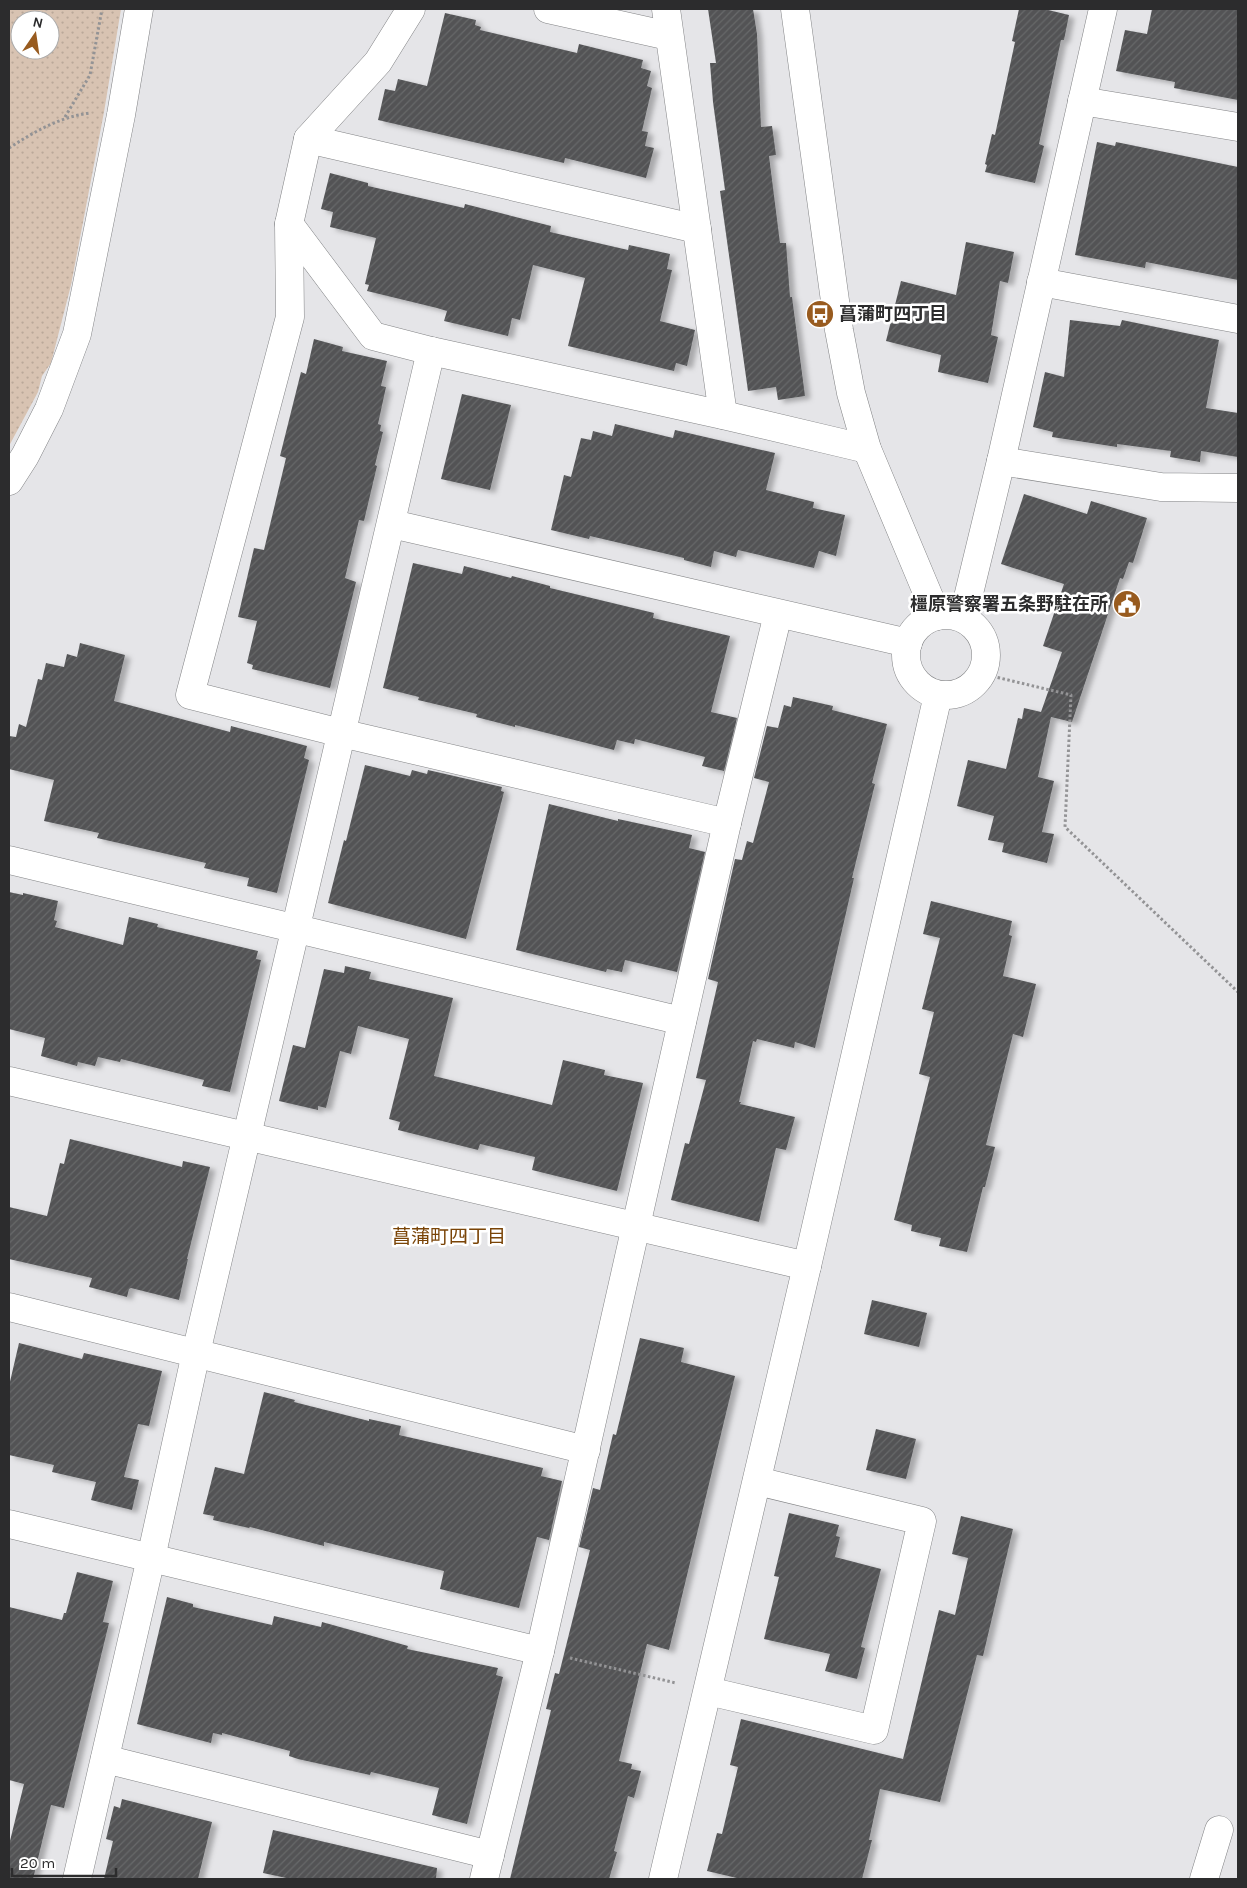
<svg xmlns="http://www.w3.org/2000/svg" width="1247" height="1888" font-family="Karla,'Noto Sans JP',sans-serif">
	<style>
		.park { fill: url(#park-dots); fill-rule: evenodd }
		.building { fill: url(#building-hatch); filter: url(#shadow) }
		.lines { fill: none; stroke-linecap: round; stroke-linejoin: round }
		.minor-casing { stroke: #838486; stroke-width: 29 }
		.tertiary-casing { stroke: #838486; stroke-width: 29 }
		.path { stroke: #939395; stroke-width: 3; stroke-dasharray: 2.5 2.5; stroke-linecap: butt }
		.minor { stroke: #fff; stroke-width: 28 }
		.tertiary { stroke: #fff; stroke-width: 28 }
		.labels { text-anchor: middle; stroke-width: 5; stroke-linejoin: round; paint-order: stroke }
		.poi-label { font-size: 18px; font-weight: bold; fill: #2c2c2d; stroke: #fff; text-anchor: start }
		.neighbourhood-label { font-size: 19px; fill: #7a4407; stroke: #fff }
	</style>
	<defs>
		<pattern id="park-dots" width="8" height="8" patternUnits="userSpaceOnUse" patternTransform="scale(1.25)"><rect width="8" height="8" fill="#d8c3b2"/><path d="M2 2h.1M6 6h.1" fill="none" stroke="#baa899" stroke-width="1.8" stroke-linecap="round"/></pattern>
		<pattern id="building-hatch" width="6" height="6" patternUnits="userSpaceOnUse" patternTransform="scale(1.25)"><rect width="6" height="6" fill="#525355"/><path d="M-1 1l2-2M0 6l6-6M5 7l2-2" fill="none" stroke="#68696a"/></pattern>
		<filter id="shadow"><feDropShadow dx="5.5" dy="3" stdDeviation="2.5" flood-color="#0004"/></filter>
	</defs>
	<rect width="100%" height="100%" fill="#e5e5e8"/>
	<path class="park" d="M9,9H121L104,112L71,285L51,363L42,376L38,392L9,446ZM20,20H50V50H20Z"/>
	<g class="building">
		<polygon points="708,9 753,9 757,34 761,127 772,126 776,155 769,156 780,243 786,243 790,297 792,297 805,396 778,400 776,387 748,391 720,191 725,190 713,102 710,63 716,63"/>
		<polygon points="1019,9 1044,9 1069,15 1064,40 1061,40 1039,144 1044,146 1035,183 985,172 987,165 985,164 992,134 995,135 1015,42 1012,41"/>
		<polygon points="1152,9 1238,9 1238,100 1174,88 1175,82 1116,71 1125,30 1147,34"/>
		<polygon points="445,13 476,20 475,25 481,27 480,30 577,53 579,44 643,60 641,68 651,71 647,86 652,88 642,131 648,132 645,146 654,148 646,178 565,158 564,163 378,120 385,89 395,91 398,79 427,86"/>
		<polygon points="1097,142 1115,146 1116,142 1238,167 1238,280 1146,262 1145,268 1075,255"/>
		<polygon points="330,173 368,183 368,186 464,208 465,204 551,226 550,232 628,250 629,245 670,254 667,269 672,270 660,321 695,330 687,366 676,363 674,371 568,346 585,278 533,265 520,320 512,318 508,336 444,321 447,311 437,308 367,291 369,285 365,284 376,238 330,227 333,212 321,209"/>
		<polygon points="966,242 1014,252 1008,283 1000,281 991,335 998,337 988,383 938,372 941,355 886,341 901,281 956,295"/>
		<polygon points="1070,320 1120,326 1122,320 1219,340 1206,408 1238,413 1238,457 1201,451 1200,462 1170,457 1171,451 1117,444 1117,447 1052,437 1053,432 1033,427 1045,372 1064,377"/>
		<polygon points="314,339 343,347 342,351 387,361 381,386 386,387 378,424 381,425 380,431 383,432 375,465 377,466 364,521 359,520 345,578 356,582 330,688 252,669 253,665 247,663 257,621 238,617 254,548 264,550 286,458 280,456 301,372 306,374"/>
		<polygon points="462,394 511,405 490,490 441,479"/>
		<polygon points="615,424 673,438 675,430 775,453 766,490 814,502 813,508 845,515 836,556 819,551 814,568 738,550 736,557 714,551 711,567 684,560 684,558 590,536 589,539 551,530 564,475 571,477 581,438 591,440 593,431 612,436"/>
		<polygon points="1024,494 1087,514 1091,501 1147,518 1133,563 1129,562 1123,579 1120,578 1072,722 1051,717 1038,777 1054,781 1042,832 1054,834 1047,863 1002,852 1004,843 988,840 994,816 957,806 968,760 1006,769 1018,718 1022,719 1024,708 1041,712 1062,652 1043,646 1064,584 1001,564"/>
		<polygon points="413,563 462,574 464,566 511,578 512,576 550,586 550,588 654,613 653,618 730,636 711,712 737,718 724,771 702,766 705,757 635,739 634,744 617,740 614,750 515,725 515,727 476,717 477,714 418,700 419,697 383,688"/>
		<polygon points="80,643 125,655 114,701 230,732 231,726 307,746 304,758 309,760 277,893 247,886 249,878 204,868 206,863 97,838 99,833 44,821 54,780 9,769 9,736 16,737 19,724 26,727 38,679 42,680 46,663 64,667 67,654 77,657"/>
		<polygon points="793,697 833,706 832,710 887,724 872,783 875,784 852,878 854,878 815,1048 795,1042 794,1048 757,1039 756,1042 753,1041 739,1102 741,1102 740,1104 795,1117 786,1150 776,1148 759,1222 671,1200 685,1143 689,1144 706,1080 696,1078 718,982 708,979 735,859 742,860 747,841 753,843 769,782 754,778 767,726 778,728 784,705 791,707"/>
		<polygon points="365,765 410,776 412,770 427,774 428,770 502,787 501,791 504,792 466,939 328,903 344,840 346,841"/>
		<polygon points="549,804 618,821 618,819 692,835 689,848 705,852 677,972 625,960 622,972 607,969 606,972 516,950"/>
		<polygon points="9,892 23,895 23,893 58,901 54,920 57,921 55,927 123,945 129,917 158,924 157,927 258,951 256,959 261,960 230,1092 202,1086 204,1080 121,1059 120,1062 98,1057 95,1066 78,1062 77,1066 41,1056 45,1038 9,1029"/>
		<polygon points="931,901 1012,921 1009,935 1012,936 1003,976 1036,984 1023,1037 1013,1034 986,1145 995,1147 985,1187 983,1187 967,1252 939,1246 941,1238 911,1231 912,1225 894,1220 930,1077 919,1074 934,1012 922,1009 940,938 923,934"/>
		<polygon points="345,966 371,972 369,979 453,998 434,1076 552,1105 563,1060 605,1070 604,1075 643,1083 617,1191 532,1170 535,1157 480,1144 478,1150 398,1130 400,1122 389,1119 409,1039 358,1026 351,1054 340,1051 326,1108 318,1106 318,1110 279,1101 293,1045 305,1048 324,969 344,973"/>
		<polygon points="70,1139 182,1167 183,1161 210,1167 187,1259 188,1259 179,1300 131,1288 129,1289 127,1297 89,1287 92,1278 9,1259 9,1207 47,1216 60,1163 64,1164"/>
		<polygon points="872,1300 927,1313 919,1347 864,1334"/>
		<polygon points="640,1338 684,1348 681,1362 735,1376 669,1650 647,1644 619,1761 632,1764 631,1769 641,1771 634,1798 628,1796 614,1851 617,1852 609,1879 510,1879 551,1710 546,1709 555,1673 559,1674 590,1550 579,1547 593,1488 600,1490 613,1434 616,1435"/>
		<polygon points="19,1343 82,1359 84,1353 162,1371 149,1426 138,1424 124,1477 139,1480 132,1510 91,1500 96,1482 52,1472 54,1465 9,1455 9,1386"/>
		<polygon points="264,1392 295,1400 294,1402 369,1421 369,1419 401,1426 399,1435 543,1468 541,1476 562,1481 549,1540 537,1537 519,1608 440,1589 444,1571 324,1542 324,1546 250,1527 249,1528 213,1520 214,1516 203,1514 215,1467 244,1474"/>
		<polygon points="876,1429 916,1439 906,1479 866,1470"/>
		<polygon points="789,1513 839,1525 836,1536 840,1537 835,1557 881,1569 861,1647 865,1648 857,1679 825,1671 830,1654 764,1639 779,1577 774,1576"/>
		<polygon points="961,1516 1013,1529 983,1656 977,1655 940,1802 880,1789 869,1840 872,1840 862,1879 741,1879 707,1871 717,1833 722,1834 738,1767 730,1765 741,1719 903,1759 939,1610 955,1615 968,1558 952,1554"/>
		<polygon points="77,1572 113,1581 103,1622 109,1623 64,1808 51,1805 33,1879 9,1879 9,1845 24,1784 9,1780 9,1607 62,1620 64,1613 66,1613"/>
		<polygon points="167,1597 193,1604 193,1607 272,1625 274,1616 321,1627 322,1622 408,1646 407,1649 498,1668 496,1675 503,1677 467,1824 432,1815 439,1788 371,1772 370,1775 298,1759 289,1756 290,1751 222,1733 222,1735 213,1733 211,1743 137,1724"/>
		<polygon points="122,1799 212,1822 198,1879 104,1879 113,1841 106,1839 114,1806 120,1808"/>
		<polygon points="273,1830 437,1868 436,1879 291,1879 263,1873"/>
	</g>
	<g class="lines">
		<defs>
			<g id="minor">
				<polyline points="411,9 378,62 308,139 289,224 290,317 190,695 341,733 727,823"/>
				<polyline points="548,9 669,36"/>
				<polyline points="666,9 723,415"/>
				<polyline points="1082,101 1238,127"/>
				<polyline points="308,139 697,229"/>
				<polyline points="289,224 373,336 431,351 723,415 867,449"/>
				<polyline points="1041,282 1238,319"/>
				<polyline points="1001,461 1161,487 1238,488"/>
				<polyline points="9,481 25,456 49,409 77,334 121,115 139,9"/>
				<polyline points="392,524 908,643"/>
				<circle cx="946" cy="655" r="40"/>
				<polyline points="963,618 1001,461 1103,9"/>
				<polyline points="9,860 682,1021"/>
				<polyline points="9,1081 807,1266"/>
				<polyline points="9,1307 586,1450"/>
				<polyline points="9,1524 540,1651"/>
				<polyline points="708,1691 874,1730 922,1521 757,1481"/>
				<polyline points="105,1759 490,1855"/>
				<polyline points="77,1879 151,1558 196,1353 431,351"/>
				<polyline points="484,1879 540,1651 727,823 778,614"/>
				<polyline points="1204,1879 1219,1830"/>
			</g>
			<g id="tertiary">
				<polyline points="795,9 839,330 851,393 867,449 937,616"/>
				<polyline points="663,1879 807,1266 938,695"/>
			</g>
		</defs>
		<use href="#minor" class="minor-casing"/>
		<use href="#tertiary" class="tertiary-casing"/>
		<g class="path">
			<polyline points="44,20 46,9"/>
			<polyline points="65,117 90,75 102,9"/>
			<path d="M9,148C34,132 59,117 90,113"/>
			<polyline points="983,674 1071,695 1065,827 1238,992"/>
			<polyline points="570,1658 676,1683"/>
		</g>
		<use href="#minor" class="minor"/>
		<use href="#tertiary" class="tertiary"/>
	</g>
	<defs>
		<symbol id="bus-disc" viewBox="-11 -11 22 22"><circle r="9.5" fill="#985b1f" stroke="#fff"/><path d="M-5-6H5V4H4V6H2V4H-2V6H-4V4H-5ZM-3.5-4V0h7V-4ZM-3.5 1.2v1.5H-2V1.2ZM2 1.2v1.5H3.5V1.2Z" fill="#fff"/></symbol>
		<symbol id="civic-disc" viewBox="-11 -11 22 22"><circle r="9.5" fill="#985b1f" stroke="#fff"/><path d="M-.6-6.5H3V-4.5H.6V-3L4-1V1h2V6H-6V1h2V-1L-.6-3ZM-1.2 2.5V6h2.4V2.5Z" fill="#fff"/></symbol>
	</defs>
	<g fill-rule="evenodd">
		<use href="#bus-disc" x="804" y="298" width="32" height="32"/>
		<use href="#civic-disc" x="1111" y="588" width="32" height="32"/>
	</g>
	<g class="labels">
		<g class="poi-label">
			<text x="839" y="320">菖蒲町四丁目</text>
			<text x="1108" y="610" text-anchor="end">橿原警察署五条野駐在所</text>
		</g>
		<g class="neighbourhood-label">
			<text x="449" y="1243">菖蒲町四丁目</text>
		</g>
	</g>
	<rect width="1247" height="1888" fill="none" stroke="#2c2c2d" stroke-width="20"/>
	<g transform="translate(35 35) rotate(13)"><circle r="24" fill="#ffffff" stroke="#ababab"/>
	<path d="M0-4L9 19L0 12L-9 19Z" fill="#985b1f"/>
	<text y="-8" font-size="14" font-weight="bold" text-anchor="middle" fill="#2c2c2d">N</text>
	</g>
	<path d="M12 1868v8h104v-8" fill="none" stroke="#2c2c2d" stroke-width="2.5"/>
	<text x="20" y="1868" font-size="15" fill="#2c2c2d" stroke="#ffffff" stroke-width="4" paint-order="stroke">20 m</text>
</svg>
